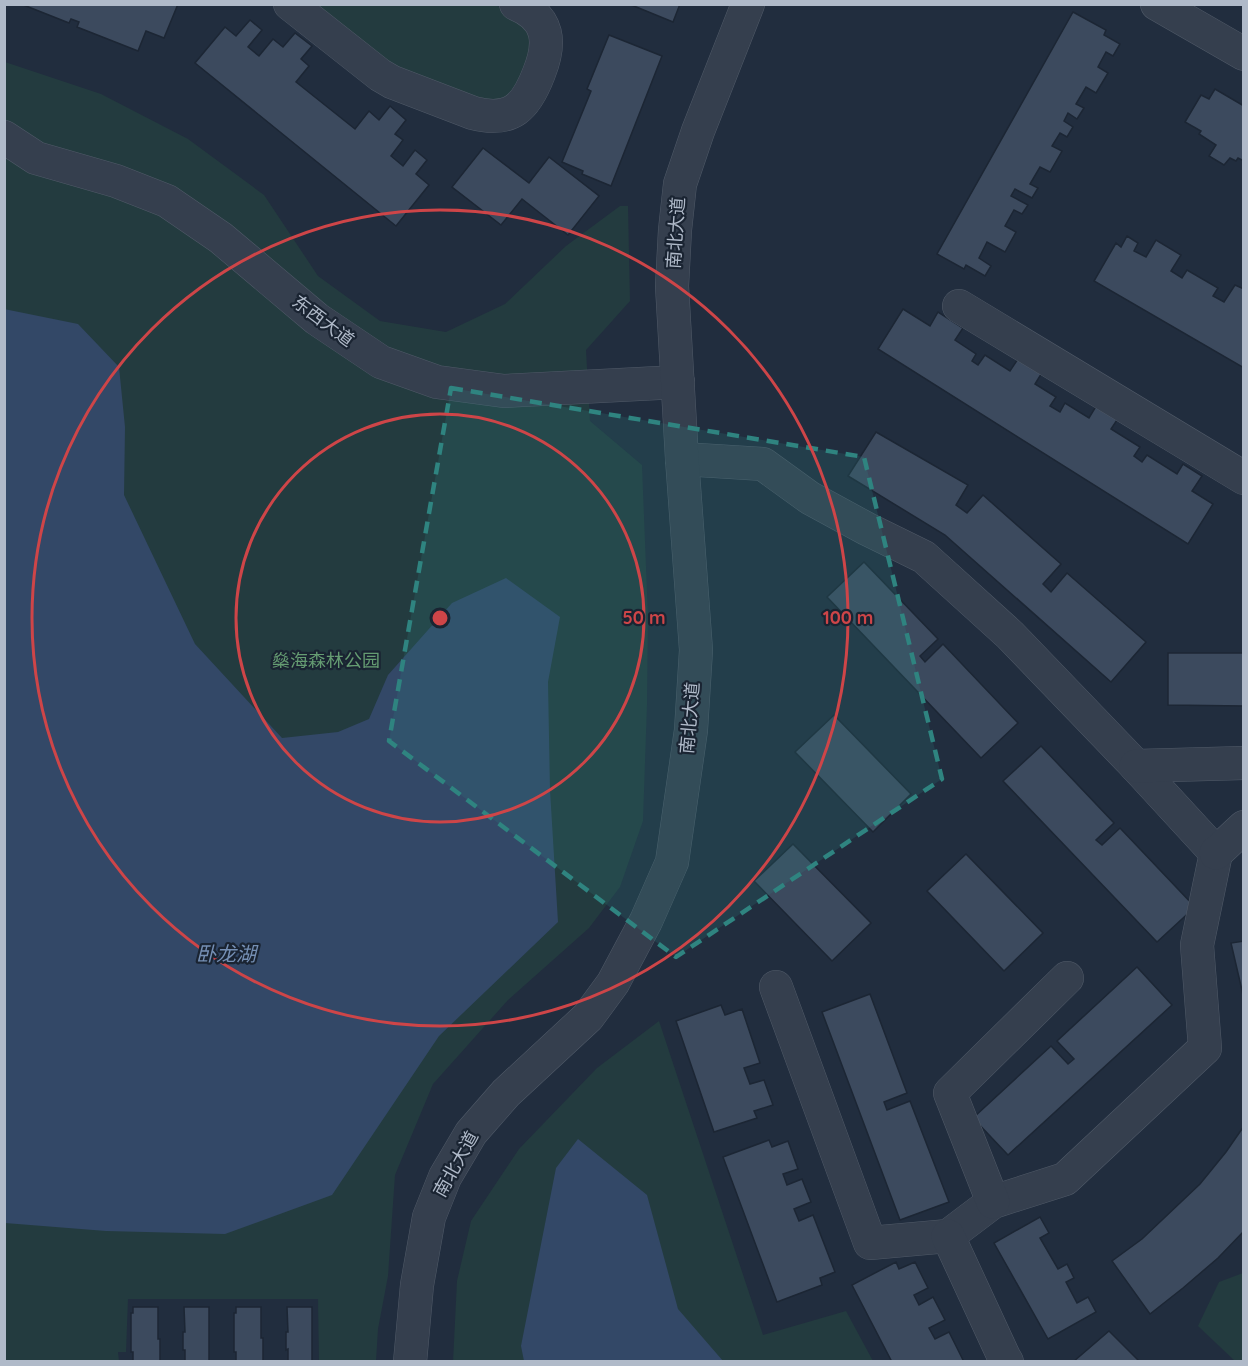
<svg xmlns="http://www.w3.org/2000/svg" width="1248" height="1366" font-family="Quicksand,'Noto Sans SC',sans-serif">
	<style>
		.green { fill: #233b3f }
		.water { fill: #334867 }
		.building { fill: #3c4a5e; stroke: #1c2634; stroke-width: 1.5 }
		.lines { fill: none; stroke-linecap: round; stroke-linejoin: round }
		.minor-casing { stroke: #505a68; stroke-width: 34 }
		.minor { stroke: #353f4e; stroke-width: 33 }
		.marked { fill: #2f8480; fill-opacity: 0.2; stroke: #2f8480; stroke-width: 4.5; stroke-dasharray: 12 8; stroke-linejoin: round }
		.ring { fill: none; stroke: #ce4548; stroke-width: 3 }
		.labels { text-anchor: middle; stroke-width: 4.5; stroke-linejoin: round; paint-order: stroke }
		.street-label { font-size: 18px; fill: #b0bac9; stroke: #1a2432 }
		.park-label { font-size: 18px; fill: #659c72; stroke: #1a2432 }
		.water-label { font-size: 20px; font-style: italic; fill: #758fb4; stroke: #1a2432 }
		.centre { fill: #ce4548; stroke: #1a2432; stroke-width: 3 }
		.ring-label { font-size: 18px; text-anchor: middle; font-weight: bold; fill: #ce4548; stroke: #1a2432; stroke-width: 4.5; stroke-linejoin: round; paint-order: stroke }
	</style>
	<rect width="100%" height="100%" fill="#212d3e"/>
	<g class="green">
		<polygon points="306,5 494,5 517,13 539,40 523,93 495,108 390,73"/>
		<polygon points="5,62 101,94 188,139 264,195 318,276 380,321 446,332 505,304 566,246 620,206 628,206 630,301 586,350 590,421 642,465 648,617 647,705 643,821 620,887 589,928 508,1000 433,1084 395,1175 388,1276 378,1329 376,1361 319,1361 318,1299 128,1299 126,1352 118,1352 119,1361 5,1362"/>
		<polygon points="659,1021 763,1335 846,1311 873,1361 453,1362 457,1281 471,1221 519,1149 597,1068"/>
		<polygon points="1243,1273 1243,1361 1235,1361 1198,1326 1219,1282"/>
	</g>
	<g class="water">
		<polygon points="4,309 78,324 119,367 125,427 124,495 195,644 282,738 338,732 369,719 388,675 452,603 506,578 560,617 548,682 550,790 558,922 439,1036 332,1195 225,1234 106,1231 5,1223"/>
		<polygon points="578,1139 647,1195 678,1309 723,1361 524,1361 521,1346 556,1168"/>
	</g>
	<g class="building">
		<polygon points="21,4 178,4 164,38 146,31 138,51 77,27 79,22 71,19 69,23"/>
		<polygon points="629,4 680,4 673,22"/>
		<polygon points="1073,12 1106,30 1104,35 1120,44 1113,56 1106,52 1098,67 1108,73 1096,93 1086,87 1076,104 1084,108 1077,119 1068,113 1064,121 1073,127 1067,137 1060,133 1052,146 1062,151 1050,172 1040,167 1030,184 1038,188 1032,198 1015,189 1011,196 1028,205 1022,214 1014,210 1005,226 1016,232 1005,252 987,242 979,258 991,266 985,276 966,265 964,269 937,254"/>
		<polygon points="250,20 262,30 248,47 259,56 273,39 283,47 295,33 312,46 301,59 309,66 296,82 355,129 369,111 379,120 390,106 406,120 395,134 403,140 391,156 403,166 415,150 427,160 416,174 429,185 396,226 195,63 225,27 236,36"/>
		<polygon points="609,35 662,56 611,186 582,174 583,171 562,162 591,91 587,89"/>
		<polygon points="1215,89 1244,106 1244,161 1238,158 1236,161 1230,158 1224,165 1209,156 1216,145 1199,134 1201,131 1185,122 1201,95 1209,99"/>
		<polygon points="483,148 529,183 549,157 599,196 568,235 522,199 501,225 452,187"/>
		<polygon points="1127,236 1138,243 1134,251 1146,257 1156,240 1181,255 1171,271 1182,278 1187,270 1218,288 1213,296 1224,302 1235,285 1244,289 1244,368 1094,281 1116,243 1121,247"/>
		<polygon points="903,309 930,326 938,312 963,328 955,340 976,354 972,361 978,365 985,355 1010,371 1020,356 1043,371 1035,384 1056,397 1050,406 1060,412 1065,403 1089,418 1098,403 1119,417 1111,429 1140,447 1134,456 1142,462 1147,455 1177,474 1183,464 1202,476 1192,491 1213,504 1188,544 878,349"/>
		<polygon points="876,432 968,485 956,505 967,513 983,495 1061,564 1043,584 1051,592 1067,573 1146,642 1111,682 945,535 848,476"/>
		<polygon points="864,562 938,639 920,656 925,662 943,644 1018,723 981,758 827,597"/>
		<polygon points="1168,653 1244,653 1244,706 1168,705"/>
		<polygon points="834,715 911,794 873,832 795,752"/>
		<polygon points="1041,746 1114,823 1096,840 1102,845 1120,828 1195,907 1157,942 1003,781"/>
		<polygon points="793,844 871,923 832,961 754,881"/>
		<polygon points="966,854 1043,933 1004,971 927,891"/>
		<polygon points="1244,941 1244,999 1231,943"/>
		<polygon points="1137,967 1172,1005 1008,1155 973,1118 1051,1046 1068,1064 1074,1059 1057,1041"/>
		<polygon points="870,994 907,1093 884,1102 887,1110 910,1101 949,1202 900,1220 822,1012"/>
		<polygon points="721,1005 725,1015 742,1009 760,1063 744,1068 750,1084 764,1080 773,1105 754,1111 757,1118 714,1132 676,1021"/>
		<polygon points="1244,1126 1244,1231 1218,1258 1183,1288 1150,1314 1112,1261 1142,1239 1200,1184 1226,1152"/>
		<polygon points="769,1140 772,1147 788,1141 798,1169 783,1174 787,1185 802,1179 811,1202 794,1209 799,1221 813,1215 835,1272 820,1278 822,1285 777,1302 723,1157"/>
		<polygon points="1040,1217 1049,1233 1040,1238 1058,1269 1067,1264 1074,1278 1066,1282 1077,1303 1088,1297 1096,1312 1048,1339 994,1243"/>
		<polygon points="896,1262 899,1269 915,1262 928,1288 914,1295 919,1305 933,1297 945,1320 929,1328 935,1339 949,1332 964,1362 892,1362 852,1285"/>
		<polygon points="133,1307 158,1307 158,1339 160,1339 160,1362 133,1362 133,1352 131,1352 131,1313 133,1313"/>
		<polygon points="184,1307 209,1307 209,1362 185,1362 185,1350 183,1350 183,1332 185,1332"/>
		<polygon points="236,1307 261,1307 261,1338 263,1338 263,1362 236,1362 236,1352 234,1352 234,1313 236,1313"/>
		<polygon points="287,1307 312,1307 312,1362 288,1362 288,1349 286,1350 286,1332 288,1332"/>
		<polygon points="1109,1331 1140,1362 1073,1362"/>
	</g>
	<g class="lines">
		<defs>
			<g id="minor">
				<path d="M290,4L380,75L392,82L473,113C512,123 526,107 539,73C551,43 550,18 516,4"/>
				<polyline points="1157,4 1244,54"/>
				<polyline points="4,137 36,158 116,181 167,201 221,238 317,319 381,362 437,382 504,391 678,382"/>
				<polyline points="959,306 1244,478"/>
				<polyline points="682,459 763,464 810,498 867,529 924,557 1010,635 1136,766 1216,853 1197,945 1205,1048 1065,1179 993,1202 948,1236 870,1243 776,987"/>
				<polyline points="1136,766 1244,763"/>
				<polyline points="1216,853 1244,827"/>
				<polyline points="993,1202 950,1093 1067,978"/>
				<polyline points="948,1236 1004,1357 1007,1362"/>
				<polyline points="410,1362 417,1285 429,1217 445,1177 471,1133 506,1093 588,1017 613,983 646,921 672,862 691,730 696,650 682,459 672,286 675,230 680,184 698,131 748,4"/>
			</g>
		</defs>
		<use href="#minor" class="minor-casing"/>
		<use href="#minor" class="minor"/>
	</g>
	<path class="marked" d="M451,388L864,457L942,779L676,957L389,741Z"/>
	<g class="ring">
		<circle cx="440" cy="618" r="204"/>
		<circle cx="440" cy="618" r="408"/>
	</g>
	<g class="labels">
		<g class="street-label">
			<text transform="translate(676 233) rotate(-86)" y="6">南北大道</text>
			<text transform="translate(323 321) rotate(37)" y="6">东西大道</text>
			<text transform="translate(690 718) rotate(-85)" y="6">南北大道</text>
			<text transform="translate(456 1164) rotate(-61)" y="6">南北大道</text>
		</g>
		<g class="park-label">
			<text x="326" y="667">燊海森林公园</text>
		</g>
		<g class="water-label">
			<text x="226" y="961">卧龙湖</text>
		</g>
	</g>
	<circle cx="440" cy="618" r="9" class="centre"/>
	<g class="ring-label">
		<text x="644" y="624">50 m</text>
		<text x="848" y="624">100 m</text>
	</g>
	<rect width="1248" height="1366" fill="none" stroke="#b0bac9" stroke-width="12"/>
</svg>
